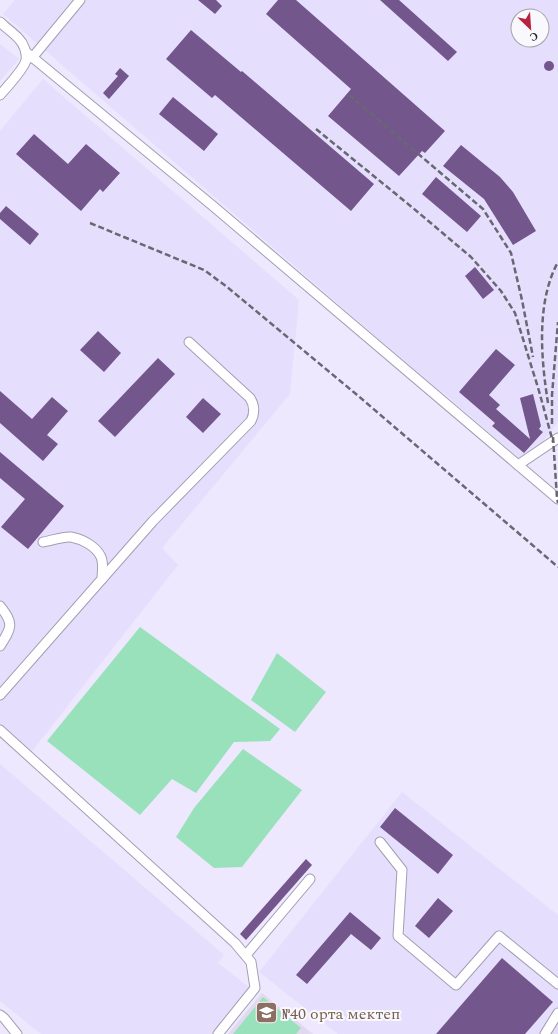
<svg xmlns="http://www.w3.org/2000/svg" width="558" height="1034" font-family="Spectral,serif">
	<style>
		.built { fill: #e5dffd; fill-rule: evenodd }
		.education { fill: #e1d9ef }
		.green { fill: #99e1bb }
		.building { fill: #73568c }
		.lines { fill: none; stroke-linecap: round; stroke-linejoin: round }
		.minor-casing { stroke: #a39eb3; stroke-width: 11 }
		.minor { stroke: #fff; stroke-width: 9 }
		.rail { stroke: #6a6773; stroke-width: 2.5; stroke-dasharray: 6 3; stroke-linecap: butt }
		.labels { text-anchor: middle; stroke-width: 4; stroke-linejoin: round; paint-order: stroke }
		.education-label { font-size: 16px; fill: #785e54; stroke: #f9f8fc; text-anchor: start }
	</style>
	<rect width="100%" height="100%" fill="#ede8fe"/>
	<g class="built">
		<path d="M15,0H558V422L526,464L441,391L440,392L3,14ZM518,16H542V40H518Z"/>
		<polygon points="0,44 19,59 0,81"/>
		<polygon points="43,79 299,300 290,394 162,548 178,565 30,754 0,728 0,131"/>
		<polygon points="0,764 224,955 218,963 250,988 214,1034 41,1034 0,1001"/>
		<polygon points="402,792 558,915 558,1034 338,1034 259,972"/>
	</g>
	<polygon class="education" points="262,993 313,1034 228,1034"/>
	<g class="green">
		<polygon points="140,627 280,729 270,741 234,742 196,793 172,779 140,815 47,741"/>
		<polygon points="277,653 326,692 295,732 251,700"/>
		<polygon points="243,749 302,790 242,867 214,868 176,837 194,808"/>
		<polygon points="263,997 301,1028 296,1034 233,1034"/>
	</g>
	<g class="building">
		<polygon points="198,0 216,0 222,6 215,14"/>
		<polygon points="278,0 296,0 445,131 425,153 422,151 399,176 328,116 351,89 266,14"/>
		<polygon points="380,0 399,0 457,52 448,61"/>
		<polygon points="191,30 241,72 242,71 374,184 351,211 215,95 212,98 166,59"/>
		<circle cx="549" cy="66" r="5"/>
		<polygon points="120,68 129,76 109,99 103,93 118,76 115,74"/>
		<polygon points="173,97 218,134 204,151 159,114"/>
		<polygon points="34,134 68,164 86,144 120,173 103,192 100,189 81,211 16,154"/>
		<polygon points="461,145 500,177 513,192 536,231 513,245 484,199 443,166"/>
		<polygon points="436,177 481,216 467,232 422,194"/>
		<polygon points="6,206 39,234 30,245 0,219 0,213"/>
		<polygon points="475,267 494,290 483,299 465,276"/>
		<polygon points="98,331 121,353 104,372 80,350"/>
		<polygon points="496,349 515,365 489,395 500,405 496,409 530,439 520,398 533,394 541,426 539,429 543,432 524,453 492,426 495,423 459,392"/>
		<polygon points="158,358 175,374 115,437 98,421"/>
		<polygon points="0,391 32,419 52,397 68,411 47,435 58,444 43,461 0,423"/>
		<polygon points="203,398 221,414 203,433 186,417"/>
		<polygon points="0,452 64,506 28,549 1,527 25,499 0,478"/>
		<polygon points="395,808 453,855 438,874 380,827"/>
		<polygon points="306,859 312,865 246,940 240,934"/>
		<polygon points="438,898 453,911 429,938 415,926"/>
		<polygon points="350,912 381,938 371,950 351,934 307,984 296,975"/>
		<polygon points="502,958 553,1002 525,1034 436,1034"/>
	</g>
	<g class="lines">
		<defs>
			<g id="minor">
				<path d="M0,22C6,28 14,33 19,39C24,44 27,53 26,60C25,68 6,88 0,95"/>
				<polyline points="26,52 213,206 518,465 558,438"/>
				<polyline points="32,58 80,0"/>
				<polyline points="518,465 558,499"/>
				<path d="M43,542C51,541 63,536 71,537C82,539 96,546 101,557C104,564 102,572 102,579"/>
				<path d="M0,606C14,624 12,627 0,646"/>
				<path d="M0,695L153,521L251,421C255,413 255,406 250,398L189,342"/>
				<polyline points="0,730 235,943 251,962 255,988 218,1034"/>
				<polyline points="380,842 402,870 398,936 456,985 499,936 558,984"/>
				<polyline points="246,955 310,879"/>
				<polyline points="0,1015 4,1018 17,1034"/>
				<polyline points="545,1034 558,1013"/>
			</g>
		</defs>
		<use href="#minor" class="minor-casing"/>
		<use href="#minor" class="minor"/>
		<g class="rail">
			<polyline points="349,95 483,209 511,253 522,300 533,357"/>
			<polyline points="316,129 413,208 471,257 501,291 515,313 539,391 553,442"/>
			<polyline points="90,223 204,270 226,286 356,394 558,567"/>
			<path d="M548,403C541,359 536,302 558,262"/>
			<polyline points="552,424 552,395 558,322"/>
			<polyline points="553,437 557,498 558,503"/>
		</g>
	</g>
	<defs>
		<symbol id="school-square" viewBox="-11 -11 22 22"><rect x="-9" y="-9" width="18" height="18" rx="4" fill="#8d6e63" stroke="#f9f8fc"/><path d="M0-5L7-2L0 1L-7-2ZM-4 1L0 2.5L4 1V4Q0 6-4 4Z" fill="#fff"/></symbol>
	</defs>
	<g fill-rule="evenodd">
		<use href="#school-square" x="254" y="1000" width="25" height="25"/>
	</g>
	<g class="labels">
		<g class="education-label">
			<text x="282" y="1019">№40 орта мектеп</text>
		</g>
	</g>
	<g transform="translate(530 28) rotate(155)"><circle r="19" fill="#f9f8fc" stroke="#a5a3a9"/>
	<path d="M0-3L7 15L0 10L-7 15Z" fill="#b52341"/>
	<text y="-6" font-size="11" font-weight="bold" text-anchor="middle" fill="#26242c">С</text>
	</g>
</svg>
